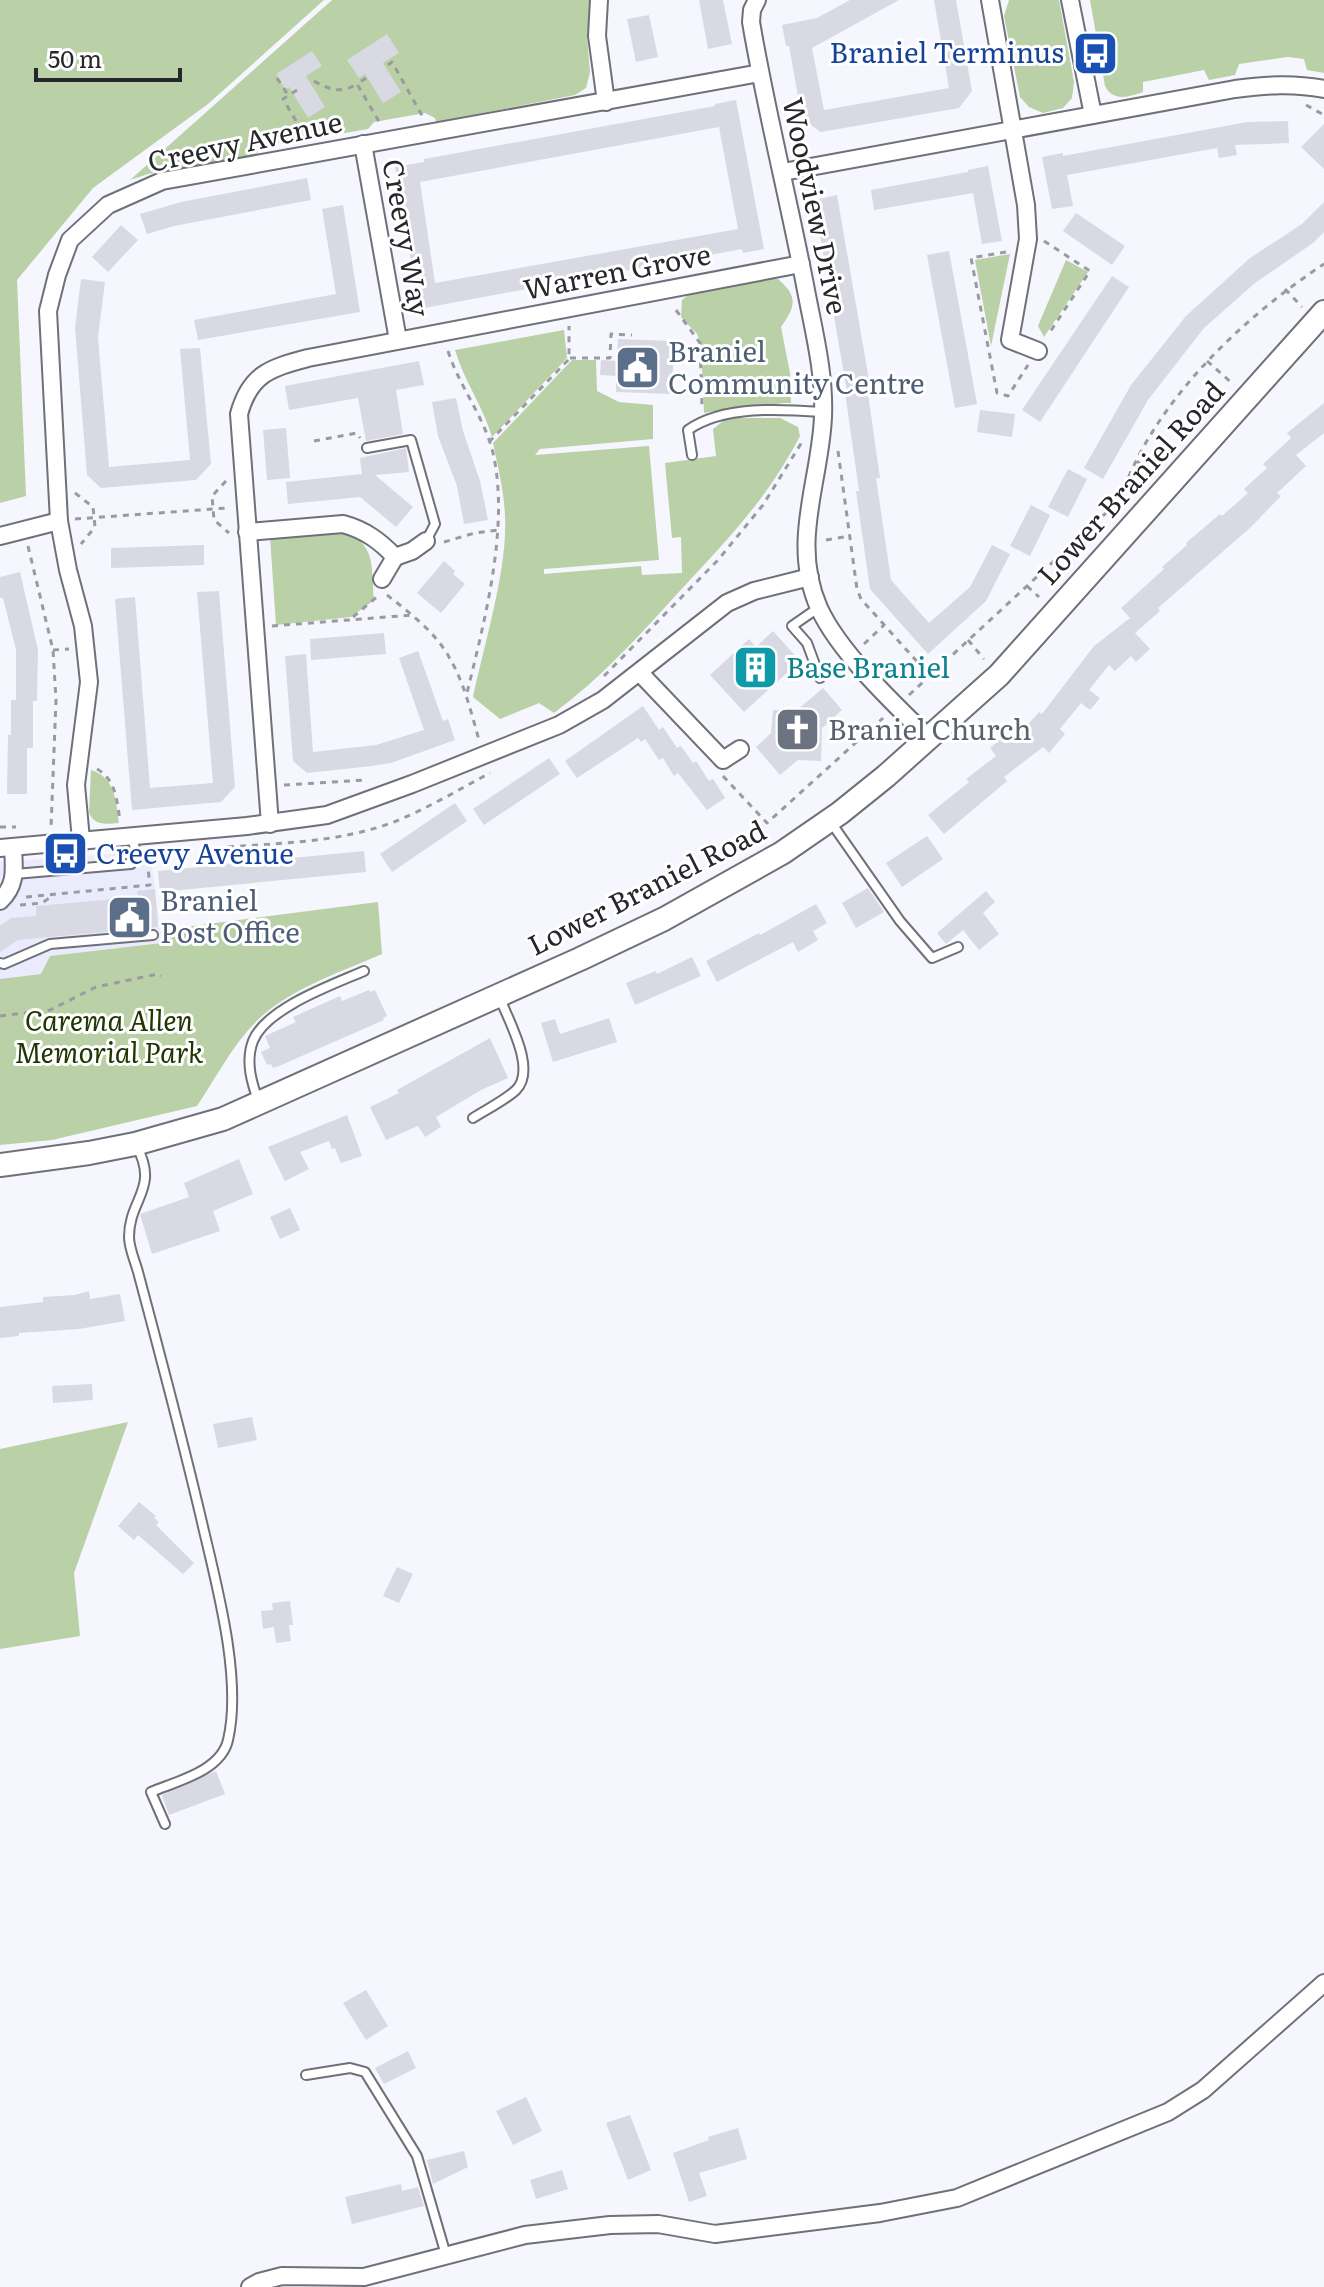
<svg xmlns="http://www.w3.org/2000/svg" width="1324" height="2287" font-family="Literata,serif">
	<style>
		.built { fill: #eaebfd }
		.green { fill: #bad0a6 }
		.building { fill: #d8d9e3; fill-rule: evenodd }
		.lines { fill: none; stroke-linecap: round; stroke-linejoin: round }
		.lane-casing { stroke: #6f7079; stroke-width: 12 }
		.street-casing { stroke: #6f7079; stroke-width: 20 }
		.secondary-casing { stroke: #6f7079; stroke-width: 26 }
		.path { stroke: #9a9ba0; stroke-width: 3; stroke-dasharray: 6 6; stroke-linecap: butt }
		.lane { stroke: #fff; stroke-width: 8 }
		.street { stroke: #fff; stroke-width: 16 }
		.secondary { stroke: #fff; stroke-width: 22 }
		.labels { text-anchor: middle; stroke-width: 6; stroke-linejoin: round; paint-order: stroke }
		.transit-label { font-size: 28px; fill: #164399; stroke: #fff; text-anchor: end }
		.street-label { font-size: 28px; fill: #26272a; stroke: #fff }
		.service-label { font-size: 28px; fill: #4e5e75; stroke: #fff; text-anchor: start }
		.culture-label { font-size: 28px; fill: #0d838f; stroke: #fff; text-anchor: start }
		.worship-label { font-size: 28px; fill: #5b616d; stroke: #fff; text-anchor: start }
		.park-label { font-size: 28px; font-style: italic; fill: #213603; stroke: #fff }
	</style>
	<rect width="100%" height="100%" fill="#f5f6fe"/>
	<polygon class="built" points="150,851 162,943 50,956 42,974 0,979 0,862"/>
	<g class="green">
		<polygon points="0,0 324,0 208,104 93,188 17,280 26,496 0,503"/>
		<polygon points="332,0 593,0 587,36 590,72 586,88 575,95 436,122 435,118 425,113 374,122 368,129 322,137 315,134 280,141 275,147 258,151 257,155 148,174 130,180"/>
		<polygon points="1009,0 1059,0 1074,82 1072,98 1063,108 1043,113 1029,107 1020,97 1004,16"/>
		<path d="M1090,0H1324V73L1307,70L1304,59L1288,57L1239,64L1235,75L1209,80L1204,70L1143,82V92C1129,97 1113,102 1105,86Z"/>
		<polygon points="1010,254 991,346 975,260"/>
		<polygon points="1066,260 1088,272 1044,337 1038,326"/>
		<path d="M765,279H778C799,297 795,307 781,327L790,373L791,403C775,403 773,405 758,409C741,413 721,409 704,413L701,344L697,334L681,317L682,300L692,292Z"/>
		<path d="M564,330L567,358L492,437C483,406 464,381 455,350Z"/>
		<path d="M572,360H596L597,391L619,402L653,405V439L540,449L535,455L649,446L659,560L544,569V574L641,566L642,575L682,573L681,537L672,538L665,463L716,456L713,429L727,418H780L798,427L800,436C766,501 726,541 677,594C639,636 600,679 554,713L539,703L500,719L473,697C484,645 508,568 505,516C504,491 498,467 493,443Z"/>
		<path d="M340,530C377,543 371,565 374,600L351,617L276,625L270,537Z"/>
		<path d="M91,770C115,777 116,801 119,823C106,824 95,826 89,813Z"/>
		<path d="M378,902L382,954C342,972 296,986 262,1016C235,1040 217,1076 197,1106L52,1140L0,1145V979L41,974L50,956L162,943V930Z"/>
		<polygon points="128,1422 74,1573 80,1636 0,1649 0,1449"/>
	</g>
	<g class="building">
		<polygon points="699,0 723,0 732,44 708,49"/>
		<polygon points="850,0 899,0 812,48 824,110 949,88 934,0 956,0 972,91 959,108 821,132 802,119 789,46 786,46 782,25 817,18"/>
		<polygon points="649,15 658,57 636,62 627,19"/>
		<polygon points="387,34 399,53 383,63 401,92 383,103 365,74 359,78 347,60"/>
		<polygon points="312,51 322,66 306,76 325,107 308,118 289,87 285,89 276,74"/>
		<path d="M736,100L764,249L743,253L742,249L419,309L395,167L424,162V159L715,106V104ZM719,127L738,229L435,283L420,182Z"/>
		<polygon points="1288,121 1289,143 1235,145 1237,155 1219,158 1217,148 1067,175 1073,206 1052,209 1042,157 1063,153 1063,156 1247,122"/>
		<polygon points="1324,124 1324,169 1301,147"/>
		<polygon points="988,166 1002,241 982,244 973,193 874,210 871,190 968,172 968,170"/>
		<polygon points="307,178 311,200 174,226 147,234 140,214 181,202"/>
		<polygon points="837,195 869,380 866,380 880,478 876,478 891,580 929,623 970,587 992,545 1010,554 986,601 928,654 870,589 856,491 859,491 845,392 847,392 814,200"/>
		<polygon points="1324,202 1324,232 1313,243 1255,283 1204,328 1148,400 1103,479 1084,468 1131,385 1186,316 1250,258 1302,224"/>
		<polygon points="343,205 360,312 198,340 194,320 336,294 322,209"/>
		<polygon points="1076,213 1125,246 1112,265 1063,231"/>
		<polygon points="121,225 138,240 108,272 92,257"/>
		<polygon points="949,251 977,404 955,408 927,255"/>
		<polygon points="1112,276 1129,287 1040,422 1022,410"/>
		<polygon points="81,279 105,282 98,337 109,467 190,460 180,349 200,348 211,464 196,480 101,488 87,475 75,328"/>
		<polygon points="618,339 674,341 672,394 616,392 616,376 600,375 601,360 617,361"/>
		<polygon points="419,361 424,385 396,390 403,434 366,441 358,398 289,410 285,386"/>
		<polygon points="456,398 463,431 480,481 488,520 464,524 457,486 438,436 432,402"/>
		<polygon points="1324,403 1324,433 1296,455 1306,466 1277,493 1281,496 1251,527 1158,608 1160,611 1135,633 1150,649 1136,662 1131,656 1115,671 1109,665 1089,690 1100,698 1090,710 1081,703 1060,729 1065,734 1049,753 1043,747 1004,777 1007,781 944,834 928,815 969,782 966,779 996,756 990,748 1003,737 1007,742 1025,728 1039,712 1042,714 1094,646 1130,618 1121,608 1164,569 1162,567 1187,545 1186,543 1220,514 1222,516 1248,493 1244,489 1267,468 1263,464 1291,438 1287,433"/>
		<polygon points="980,410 1015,414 1012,437 977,432"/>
		<polygon points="286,428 290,478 267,480 263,430"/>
		<polygon points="406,448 409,472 375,475 413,507 396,527 360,497 288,504 286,482 362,474 360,458"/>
		<polygon points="1068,469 1087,479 1068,517 1048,507"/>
		<polygon points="1031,505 1050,515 1030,556 1010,546"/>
		<polygon points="204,545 204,565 111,568 111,548"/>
		<polygon points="444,561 455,571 453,574 465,584 441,613 417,593"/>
		<polygon points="20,572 38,650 37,701 33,701 33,748 27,748 27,794 7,794 8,735 11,735 11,700 16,700 16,650 3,598 0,598 0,577"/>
		<polygon points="219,591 235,787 221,802 132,810 115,599 135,597 150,788 213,783 197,592"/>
		<polygon points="773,631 800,661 744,712 710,675 749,639 756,647"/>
		<polygon points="384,633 386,654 311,660 310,639"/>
		<polygon points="418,651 443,721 448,719 455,740 391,763 372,766 307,773 293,761 285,656 306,654 313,752 376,745 424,730 399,658"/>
		<polygon points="823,688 842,710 822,728 821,761 798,760 780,775 756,747 771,733 773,710 796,711"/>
		<polygon points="643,706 659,730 663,727 677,748 681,746 693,763 696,761 709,781 713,779 725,798 707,810 678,773 674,776 663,758 659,760 645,739 641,742 638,738 577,778 565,761"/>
		<polygon points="549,758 560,774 484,825 473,809"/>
		<polygon points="455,803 467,821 392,872 380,854"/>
		<polygon points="927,836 943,859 902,887 886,863"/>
		<polygon points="364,851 366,872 160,892 158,871"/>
		<polygon points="868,888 884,912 856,928 842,903"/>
		<polygon points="155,889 158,927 18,940 0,952 0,926 11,918 36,916 36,906 138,897 137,891"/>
		<polygon points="986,891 995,902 983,913 999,934 979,950 963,930 946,944 937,933"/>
		<polygon points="816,904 827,923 813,931 818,940 798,952 793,942 717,982 706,961 759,933 760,935"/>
		<polygon points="692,957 701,976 635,1005 626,983 656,971 657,974"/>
		<polygon points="369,990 370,992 375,990 387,1016 383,1018 384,1020 279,1066 273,1068 271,1064 267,1065 261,1052 270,1048 265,1036 296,1022 293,1017 340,996 342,1001"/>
		<polygon points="609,1018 617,1042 553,1062 541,1023 555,1019 560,1034"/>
		<polygon points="490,1038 508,1078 481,1090 436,1117 441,1127 425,1137 418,1126 386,1140 370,1107 399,1093 397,1090"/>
		<polygon points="347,1115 362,1156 341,1163 335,1148 332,1149 329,1141 300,1152 309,1169 285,1181 268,1147"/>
		<polygon points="239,1159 253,1194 213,1211 220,1231 152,1254 140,1214 189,1197 184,1183"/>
		<polygon points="290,1208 300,1230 280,1239 270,1217"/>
		<polygon points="89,1291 90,1299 120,1294 125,1321 79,1329 19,1333 19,1336 0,1338 0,1307 43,1302 43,1297 75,1295"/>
		<polygon points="92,1384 93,1400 53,1403 52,1386"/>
		<polygon points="252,1417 257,1440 218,1448 213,1424"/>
		<polygon points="139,1502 156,1516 154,1518 159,1522 156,1525 194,1563 183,1574 138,1535 134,1540 118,1526"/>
		<polygon points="397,1567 413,1574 399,1603 383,1596"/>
		<polygon points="290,1601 293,1625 289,1625 291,1641 276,1643 274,1627 263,1629 261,1611 273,1610 272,1603"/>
		<polygon points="216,1771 225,1794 169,1815 162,1795"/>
		<polygon points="366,1990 388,2026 366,2040 343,2003"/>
		<polygon points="408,2051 416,2068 384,2084 375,2068"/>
		<polygon points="526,2097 542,2131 513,2145 496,2111"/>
		<polygon points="630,2115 651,2170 628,2180 606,2123"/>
		<polygon points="738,2128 747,2159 699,2173 707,2196 689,2202 673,2153 709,2140 708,2137"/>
		<polygon points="464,2151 468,2167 433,2184 427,2160"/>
		<polygon points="562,2170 568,2189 536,2199 530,2180"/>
		<polygon points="401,2184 402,2191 418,2187 424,2206 352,2224 345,2197"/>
	</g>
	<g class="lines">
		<defs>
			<g id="lane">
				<polyline points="367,448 411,440 435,524 426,541"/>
				<path d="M692,455L688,430C723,405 781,409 823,412"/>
				<polyline points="818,608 792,626 807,643 820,678"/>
				<polyline points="830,821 900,921 932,958 958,947"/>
				<polyline points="15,874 131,864 135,852 133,836"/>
				<polyline points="0,963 4,964 50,944 153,935"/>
				<path d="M259,1103C252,1084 245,1062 253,1041C266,1008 334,984 364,971"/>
				<path d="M473,1118C487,1109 504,1101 516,1090C537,1069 508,1020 499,996"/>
				<path d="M136,1145C160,1189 129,1198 129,1237C129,1248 135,1261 138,1272C161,1358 184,1444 204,1531C218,1590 242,1681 228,1740C221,1771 177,1781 151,1792L165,1824"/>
				<polyline points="306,2075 350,2068 365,2072 417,2156 446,2255"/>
			</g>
			<g id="street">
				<polyline points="599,0 597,36 606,102"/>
				<path d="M757,0L752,10L751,22C766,110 788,197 805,285C813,328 825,373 823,417C820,483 790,542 819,608C839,652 894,704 929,738"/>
				<polyline points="990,0 1026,205 1028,239 1010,340 1038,351"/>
				<polyline points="1070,0 1093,115"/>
				<polyline points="363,144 398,340"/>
				<path d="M783,172L1235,89C1266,85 1293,83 1324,89"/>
				<path d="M247,532L343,524C365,530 380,541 395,557L382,579"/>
				<polyline points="0,536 59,521"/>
				<polyline points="395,557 412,551 426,541"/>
				<polyline points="640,673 723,760 740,749"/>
				<path d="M270,824L239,414C250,374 270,368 308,358L801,264"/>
				<polyline points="81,840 76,785 89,682 83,626 68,570 59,521 48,311 57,275 70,240 108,205 162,181 760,73"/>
				<polyline points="0,848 247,826 327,815 412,784 559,725 603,700 727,603 754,591 810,577"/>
				<path d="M0,901C17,885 14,869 13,847"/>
				<polyline points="250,2287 259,2282 282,2276 364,2277 525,2235 610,2225 658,2224 715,2234 880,2213 957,2198 1168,2112 1203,2090 1324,1983"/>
			</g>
			<polyline id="secondary" points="0,1165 89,1153 135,1144 223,1119 580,959 664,919 782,853 840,813 886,776 999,675 1324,312"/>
		</defs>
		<use href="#lane" class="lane-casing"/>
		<use href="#street" class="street-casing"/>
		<use href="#secondary" class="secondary-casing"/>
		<g class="path">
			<polyline points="388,65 392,62 423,117"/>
			<polyline points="277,78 288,95"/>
			<polyline points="366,78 357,84 381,125"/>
			<path d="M314,81C330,90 341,94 357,84"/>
			<polyline points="297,90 283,99 305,136"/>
			<polyline points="1306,105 1324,115"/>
			<polyline points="1044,241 1090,271 1048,335"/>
			<polyline points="1006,252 971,258 997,393 1008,396 1028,365"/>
			<polyline points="1285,289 1302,307"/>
			<polyline points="676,310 700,343 702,406"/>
			<path d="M448,351C459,386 484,416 493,453C510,527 484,623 466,697"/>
			<polyline points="570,358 610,358 611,334 632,335"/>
			<polyline points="1207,361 1234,385"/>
			<polyline points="314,441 357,433 360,438"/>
			<polyline points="489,442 569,359 569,326"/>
			<polyline points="838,451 857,589 861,599 929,675"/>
			<polyline points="1137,461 1152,475"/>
			<polyline points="226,481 212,496 214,520 229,533"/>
			<polyline points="75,493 93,507 95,527 81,544"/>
			<polyline points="75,519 227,508"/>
			<polyline points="826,540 850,536"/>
			<polyline points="444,542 475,533 498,530"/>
			<polyline points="28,546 53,650 56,700 51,827"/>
			<polyline points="1027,586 1039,597"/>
			<path d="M387,595C409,612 436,633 449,657C464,682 471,712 479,740"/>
			<polyline points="353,617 378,596"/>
			<polyline points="272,626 412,615"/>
			<polyline points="968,640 984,659"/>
			<polyline points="864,644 884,625"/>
			<polyline points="53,650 69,649"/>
			<polyline points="604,676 718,560 763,505 802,442"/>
			<path d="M909,695L1120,500C1151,404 1242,318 1324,264"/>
			<path d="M97,769C116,780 117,801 120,821"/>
			<polyline points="723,776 767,823 883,718"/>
			<polyline points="284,785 365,780 367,782"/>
			<polyline points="0,827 16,827"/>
			<path d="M228,847C283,843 339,842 391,823C425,810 458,790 490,773"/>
			<polyline points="26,897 150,885 147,861"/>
			<polyline points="20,905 42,903 54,895"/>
			<polyline points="0,1016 50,1010 96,987 158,974 161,976"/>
		</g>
		<use href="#lane" class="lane"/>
		<use href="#street" class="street"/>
		<use href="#secondary" class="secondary"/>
	</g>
	<defs>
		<symbol id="bus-square" viewBox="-11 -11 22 22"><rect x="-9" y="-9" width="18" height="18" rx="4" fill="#1a4fb4" stroke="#fff"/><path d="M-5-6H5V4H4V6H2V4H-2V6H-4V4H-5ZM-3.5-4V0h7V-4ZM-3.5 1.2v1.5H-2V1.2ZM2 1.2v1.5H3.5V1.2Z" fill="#fff"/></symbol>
		<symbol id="civic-square" viewBox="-11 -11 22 22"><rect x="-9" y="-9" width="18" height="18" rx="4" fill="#5c6f8a" stroke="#fff"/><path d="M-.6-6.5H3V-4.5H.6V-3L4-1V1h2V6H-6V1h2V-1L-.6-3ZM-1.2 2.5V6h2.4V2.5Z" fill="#fff"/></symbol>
		<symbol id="building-square" viewBox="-11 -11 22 22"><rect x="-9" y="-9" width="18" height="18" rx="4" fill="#0f9aa8" stroke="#fff"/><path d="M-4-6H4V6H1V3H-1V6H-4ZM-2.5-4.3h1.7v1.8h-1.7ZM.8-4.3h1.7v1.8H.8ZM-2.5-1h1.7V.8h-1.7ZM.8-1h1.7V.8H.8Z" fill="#fff"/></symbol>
		<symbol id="church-square" viewBox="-11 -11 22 22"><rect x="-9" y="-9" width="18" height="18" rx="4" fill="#6b7280" stroke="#fff"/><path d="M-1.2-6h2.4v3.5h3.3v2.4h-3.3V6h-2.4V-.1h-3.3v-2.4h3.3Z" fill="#fff"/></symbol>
	</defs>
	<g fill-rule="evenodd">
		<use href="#bus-square" x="1070" y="28" width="51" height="51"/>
		<use href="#civic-square" x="612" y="342" width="51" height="51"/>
		<use href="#building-square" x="730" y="642" width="51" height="51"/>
		<use href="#church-square" x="772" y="704" width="51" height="51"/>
		<use href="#bus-square" x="40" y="828" width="51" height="51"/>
		<use href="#civic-square" x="104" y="892" width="51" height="51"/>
	</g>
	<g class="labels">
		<g class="transit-label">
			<text x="1064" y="63">Braniel Terminus</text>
			<text x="96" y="864" text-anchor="start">Creevy Avenue</text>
		</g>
		<g class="street-label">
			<text transform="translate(245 142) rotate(-12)" y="10">Creevy Avenue</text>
			<text transform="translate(815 206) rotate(78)" y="10">Woodview Drive</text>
			<text transform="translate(406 238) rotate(80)" y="10">Creevy Way</text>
			<text transform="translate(617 272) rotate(-11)" y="10">Warren Grove</text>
			<text transform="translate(1131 483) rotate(-48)" y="10">Lower Braniel Road</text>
			<text transform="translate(647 888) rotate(-27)" y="10">Lower Braniel Road</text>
		</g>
		<g class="service-label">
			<text x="668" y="362">Braniel<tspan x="668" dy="32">Community Centre</tspan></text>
			<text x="160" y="911">Braniel<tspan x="160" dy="32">Post Office</tspan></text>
		</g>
		<g class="culture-label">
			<text x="786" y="678">Base Braniel</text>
		</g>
		<g class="worship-label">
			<text x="828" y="740">Braniel Church</text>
		</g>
		<g class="park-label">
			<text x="109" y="1031">Carema Allen<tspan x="109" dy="32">Memorial Park</tspan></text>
		</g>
	</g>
	<path d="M36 68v12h144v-12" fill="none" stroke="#26272a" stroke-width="4"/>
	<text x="48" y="68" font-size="24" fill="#26272a" stroke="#ffffff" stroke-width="6" paint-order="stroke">50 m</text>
</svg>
